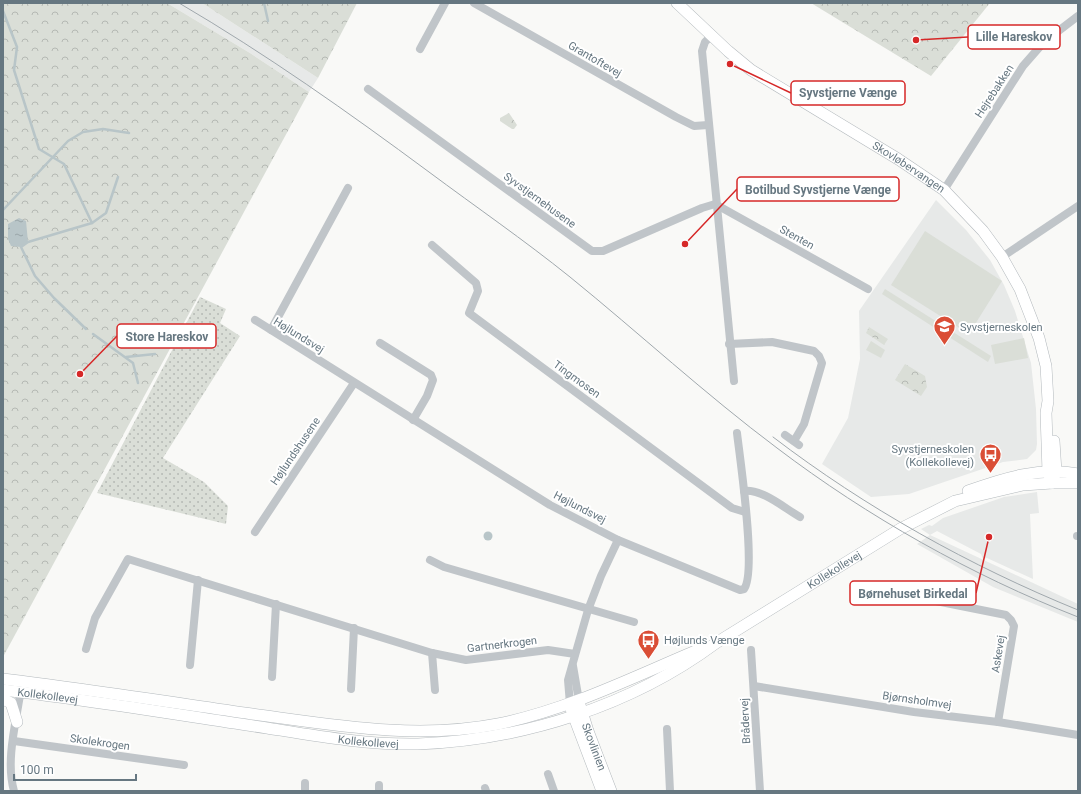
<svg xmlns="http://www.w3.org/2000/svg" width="1081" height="794" font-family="Roboto,sans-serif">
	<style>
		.built { fill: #e7e9e8 }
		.grass { fill: url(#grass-dots) }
		.forest { fill: url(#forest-crowns) }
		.garden { fill: #daded7 }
		.water { fill: url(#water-ripples) }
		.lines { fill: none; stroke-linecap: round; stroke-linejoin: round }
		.stream { stroke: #b8c5c8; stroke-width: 2.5 }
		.secondary-casing { stroke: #b3b9bd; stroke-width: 12 }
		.street { stroke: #c0c5c9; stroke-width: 8 }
		.secondary { stroke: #fff; stroke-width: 11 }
		.tram { stroke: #a0a8ad; stroke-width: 1 }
		.labels { text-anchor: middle; stroke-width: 4; stroke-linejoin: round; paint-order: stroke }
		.street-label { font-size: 11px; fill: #667781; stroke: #fff }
		.poi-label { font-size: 11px; fill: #667781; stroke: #fff; text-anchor: start }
		.leader { fill: none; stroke: #d62828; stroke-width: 1.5 }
		.callout-dot { fill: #d62828; stroke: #fff; stroke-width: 1.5 }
		.callout { fill: #fff; stroke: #d62828; stroke-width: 1.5 }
		.callout-label { font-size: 12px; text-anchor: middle; font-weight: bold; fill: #667781 }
	</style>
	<defs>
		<pattern id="grass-dots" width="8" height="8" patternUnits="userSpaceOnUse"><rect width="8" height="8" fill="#daded7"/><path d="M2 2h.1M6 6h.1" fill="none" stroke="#b5b9b4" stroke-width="1.8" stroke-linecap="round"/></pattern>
		<pattern id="forest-crowns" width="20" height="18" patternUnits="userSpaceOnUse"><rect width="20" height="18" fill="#daded7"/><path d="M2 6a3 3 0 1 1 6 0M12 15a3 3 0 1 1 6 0" fill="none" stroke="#b5b9b4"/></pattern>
		<pattern id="water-ripples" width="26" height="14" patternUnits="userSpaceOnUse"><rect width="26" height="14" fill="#b8c5c8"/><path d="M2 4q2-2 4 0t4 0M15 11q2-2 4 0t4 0" fill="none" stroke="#99a5a8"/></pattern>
	</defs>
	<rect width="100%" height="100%" fill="#f9f9f7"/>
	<g class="built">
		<polygon points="167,3 202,3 318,78 309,92 250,53"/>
		<polygon points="936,200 966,230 990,260 1004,285 1015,311 1031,363 1036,409 1037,444 1036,450 1027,459 1003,462 909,494 871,497 822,464 848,418 860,359 859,311"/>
		<polygon points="1037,492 1039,513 1030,514 1033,579 987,558 983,559 981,554 937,531 930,535 1078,604 1078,622 993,587 917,544 930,535 921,529 929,525 932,526 943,518 1004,497"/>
	</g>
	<polygon class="grass" points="200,297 226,309 220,323 240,336 163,458 204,482 228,506 226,524 97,493"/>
	<g class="forest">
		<polygon points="3,3 167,3 250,53 309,92 3,657"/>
		<polygon points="202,3 357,3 318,78"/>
		<polygon points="811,3 990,3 931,76"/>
		<polygon points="509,113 517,125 514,129 512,129 500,121 500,118"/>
		<polygon points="869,327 888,339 884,345 866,333"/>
		<polygon points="905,364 925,376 927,387 921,396 895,380"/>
	</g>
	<g class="garden">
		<polygon points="925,231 1002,281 969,334 891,285"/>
		<polygon points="885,289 991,356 988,362 882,294"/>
		<polygon points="1024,338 1028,358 995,364 991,345"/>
		<polygon points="871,341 885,350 881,358 866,350"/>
	</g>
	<g class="water">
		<polygon points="19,218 26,221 28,242 21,247 11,246 8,239 8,224"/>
		<circle cx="488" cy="536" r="4.5"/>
	</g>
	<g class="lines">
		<g class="stream">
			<polyline points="264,3 268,21"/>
			<polyline points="3,11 17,47 14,70 39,149 64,164 92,223 28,242 21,247 35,276 54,298 86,329"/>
			<polyline points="3,210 68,141 83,132 103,129 129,133"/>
			<polyline points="92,223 106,213 118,177"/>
			<polyline points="93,334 133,363 138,383"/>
			<polyline points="126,357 155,354"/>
		</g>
		<defs>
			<g id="secondary">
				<path id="s1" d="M677,3L728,51L751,70L898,159L944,190L983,231L1002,257L1020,289L1039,338L1046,366L1048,401L1046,413L1048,472L1052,483"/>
				<polyline points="1053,479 1056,472 1054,441"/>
				<path d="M968,491C1004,478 1039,467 1078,474"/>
				<path d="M3,679C86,689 169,702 252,714C334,725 416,740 498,724C570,709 633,677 700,649"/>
				<path id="s2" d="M3,690C91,700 179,715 267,728C317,736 367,745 418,744C523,740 631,706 716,643L900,529L955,501L1023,485L1052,483H1078"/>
				<polyline points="3,699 11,703 17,722"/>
				<path id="s3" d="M580,705L588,731L611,791"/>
				<polyline points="571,709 602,791"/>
			</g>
		</defs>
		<use href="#secondary" class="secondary-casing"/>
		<g class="street">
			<polyline points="474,3 676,117 694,126 708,125"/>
			<polyline points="711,36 705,42 702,51 734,381"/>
			<polyline points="420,49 445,3"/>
			<polyline points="368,89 592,251 603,251 702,208 715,204 868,289"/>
			<polyline points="944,190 1023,66 1044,42 1078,16"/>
			<polyline points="432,245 476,283 478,291 469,313 732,508 745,512"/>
			<polyline points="1002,257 1078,206"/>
			<path d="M255,320L550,505L618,540L740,590L744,589C757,572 740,459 737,433"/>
			<polyline points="271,330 348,188"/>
			<polyline points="380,343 431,375 433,380 427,396 413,420"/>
			<polyline points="729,344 772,342 814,351 819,356 822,363 804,424 794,441"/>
			<polyline points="785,435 799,445"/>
			<path d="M744,491C763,489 784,508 800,517"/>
			<polyline points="255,532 354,383"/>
			<polyline points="1077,536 1078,536"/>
			<polyline points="430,560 444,567 634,622"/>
			<polyline points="866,587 1006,615 1011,620 1014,626 998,722"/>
			<polyline points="86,649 95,618 128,559 432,653 466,660 548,650 575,654"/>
			<polyline points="751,650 760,791"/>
			<polyline points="432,653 435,690"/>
			<polyline points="190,665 198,580"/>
			<polyline points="573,666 579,701"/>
			<polyline points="272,677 276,604"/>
			<polyline points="754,686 914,712 998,722 1078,735"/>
			<polyline points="351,689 354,628"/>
			<polyline points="570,704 568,680 588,610 601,576 618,540"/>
			<polyline points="667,729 670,791"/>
			<polyline points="14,741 184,765"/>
			<polyline points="548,774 554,791"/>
			<polyline points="379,785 379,791"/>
			<polyline points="485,788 486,791"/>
			<path d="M14,791C5,760 17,719 21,688"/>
			<polyline points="305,791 305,783"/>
		</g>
		<use href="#secondary" class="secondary"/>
		<g class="tram">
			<path d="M179,3C266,54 348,112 429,172C476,207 524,240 570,277C639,333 705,394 777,448C868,517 971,575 1078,617"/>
			<path d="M773,437C866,508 970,566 1078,610"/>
		</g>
	</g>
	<defs>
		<symbol id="school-pin" viewBox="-11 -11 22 30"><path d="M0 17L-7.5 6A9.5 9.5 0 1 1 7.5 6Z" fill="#da4e36" stroke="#fff"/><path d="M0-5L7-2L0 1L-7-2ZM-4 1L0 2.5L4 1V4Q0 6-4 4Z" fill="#fff"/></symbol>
		<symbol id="bus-pin" viewBox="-11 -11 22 30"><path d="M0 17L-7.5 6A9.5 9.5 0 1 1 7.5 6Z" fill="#da4e36" stroke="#fff"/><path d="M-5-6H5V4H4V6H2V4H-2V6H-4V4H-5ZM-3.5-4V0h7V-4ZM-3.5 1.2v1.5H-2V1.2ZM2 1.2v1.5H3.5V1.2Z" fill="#fff"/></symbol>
	</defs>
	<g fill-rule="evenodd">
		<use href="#school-pin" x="932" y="314" width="25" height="34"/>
		<use href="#bus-pin" x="978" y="442" width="25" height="34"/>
		<use href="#bus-pin" x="636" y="628" width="25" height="34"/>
	</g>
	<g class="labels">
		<g class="street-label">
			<text transform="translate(595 59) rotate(30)" y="4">Grantoftevej</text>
			<text transform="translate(994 91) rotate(-57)" y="4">Hejrebakken</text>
			<text dy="4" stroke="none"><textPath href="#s1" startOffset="285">Skovløbervangen</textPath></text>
			<text transform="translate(540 200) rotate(36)" y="4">Syvstjernehusene</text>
			<text transform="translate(797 237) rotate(29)" y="4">Stenten</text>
			<text transform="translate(299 335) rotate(32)" y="4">Højlundsvej</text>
			<text transform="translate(577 379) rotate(36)" y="4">Tingmosen</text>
			<text transform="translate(295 451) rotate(-56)" y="4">Højlundshusene</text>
			<text transform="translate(580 507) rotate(27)" y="4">Højlundsvej</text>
			<text dy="4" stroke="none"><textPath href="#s2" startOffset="877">Kollekollevej</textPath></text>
			<text transform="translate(502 644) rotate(-7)" y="4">Gartnerkrogen</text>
			<text transform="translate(998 654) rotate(-81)" y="4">Askevej</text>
			<text dy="4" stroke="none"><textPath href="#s2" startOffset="45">Kollekollevej</textPath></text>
			<text transform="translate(917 700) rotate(8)" y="4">Bjørnsholmvej</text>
			<text transform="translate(745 721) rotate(-93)" y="4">Brådervej</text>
			<text dy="4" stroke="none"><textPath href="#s2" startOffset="369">Kollekollevej</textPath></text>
			<text transform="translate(100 742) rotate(8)" y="4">Skolekrogen</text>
			<text dy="4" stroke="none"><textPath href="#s3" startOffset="44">Skovlinien</textPath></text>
		</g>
		<g class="poi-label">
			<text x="960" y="331">Syvstjerneskolen</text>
			<text x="974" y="453" text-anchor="end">Syvstjerneskolen<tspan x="974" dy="13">(Kollekollevej)</tspan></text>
			<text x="664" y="644">Højlunds Vænge</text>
		</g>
	</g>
	<path class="leader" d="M916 40L968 37M730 64L791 93M685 244L737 189M80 374L117 336M989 537L976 593"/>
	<g class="callout-dot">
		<circle cx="916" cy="40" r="4"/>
		<circle cx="730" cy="64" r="4"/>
		<circle cx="685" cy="244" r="4"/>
		<circle cx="80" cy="374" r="4"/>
		<circle cx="989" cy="537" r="4"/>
	</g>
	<g class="callout">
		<rect x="968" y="25" width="92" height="24" rx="4"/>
		<rect x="791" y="81" width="114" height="24" rx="4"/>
		<rect x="737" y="177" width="162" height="24" rx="4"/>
		<rect x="117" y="324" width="99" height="24" rx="4"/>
		<rect x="850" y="581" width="126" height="24" rx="4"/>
	</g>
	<g class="callout-label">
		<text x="1014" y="41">Lille Hareskov</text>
		<text x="848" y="97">Syvstjerne Vænge</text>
		<text x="818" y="194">Botilbud Syvstjerne Vænge</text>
		<text x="167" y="341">Store Hareskov</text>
		<text x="913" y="598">Børnehuset Birkedal</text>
	</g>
	<rect width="1081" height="794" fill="none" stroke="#667781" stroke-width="8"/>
	<path d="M14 774v6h122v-6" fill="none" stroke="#667781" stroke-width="2"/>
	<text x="20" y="774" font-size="12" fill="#667781" stroke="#ffffff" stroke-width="3" paint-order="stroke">100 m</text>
</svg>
